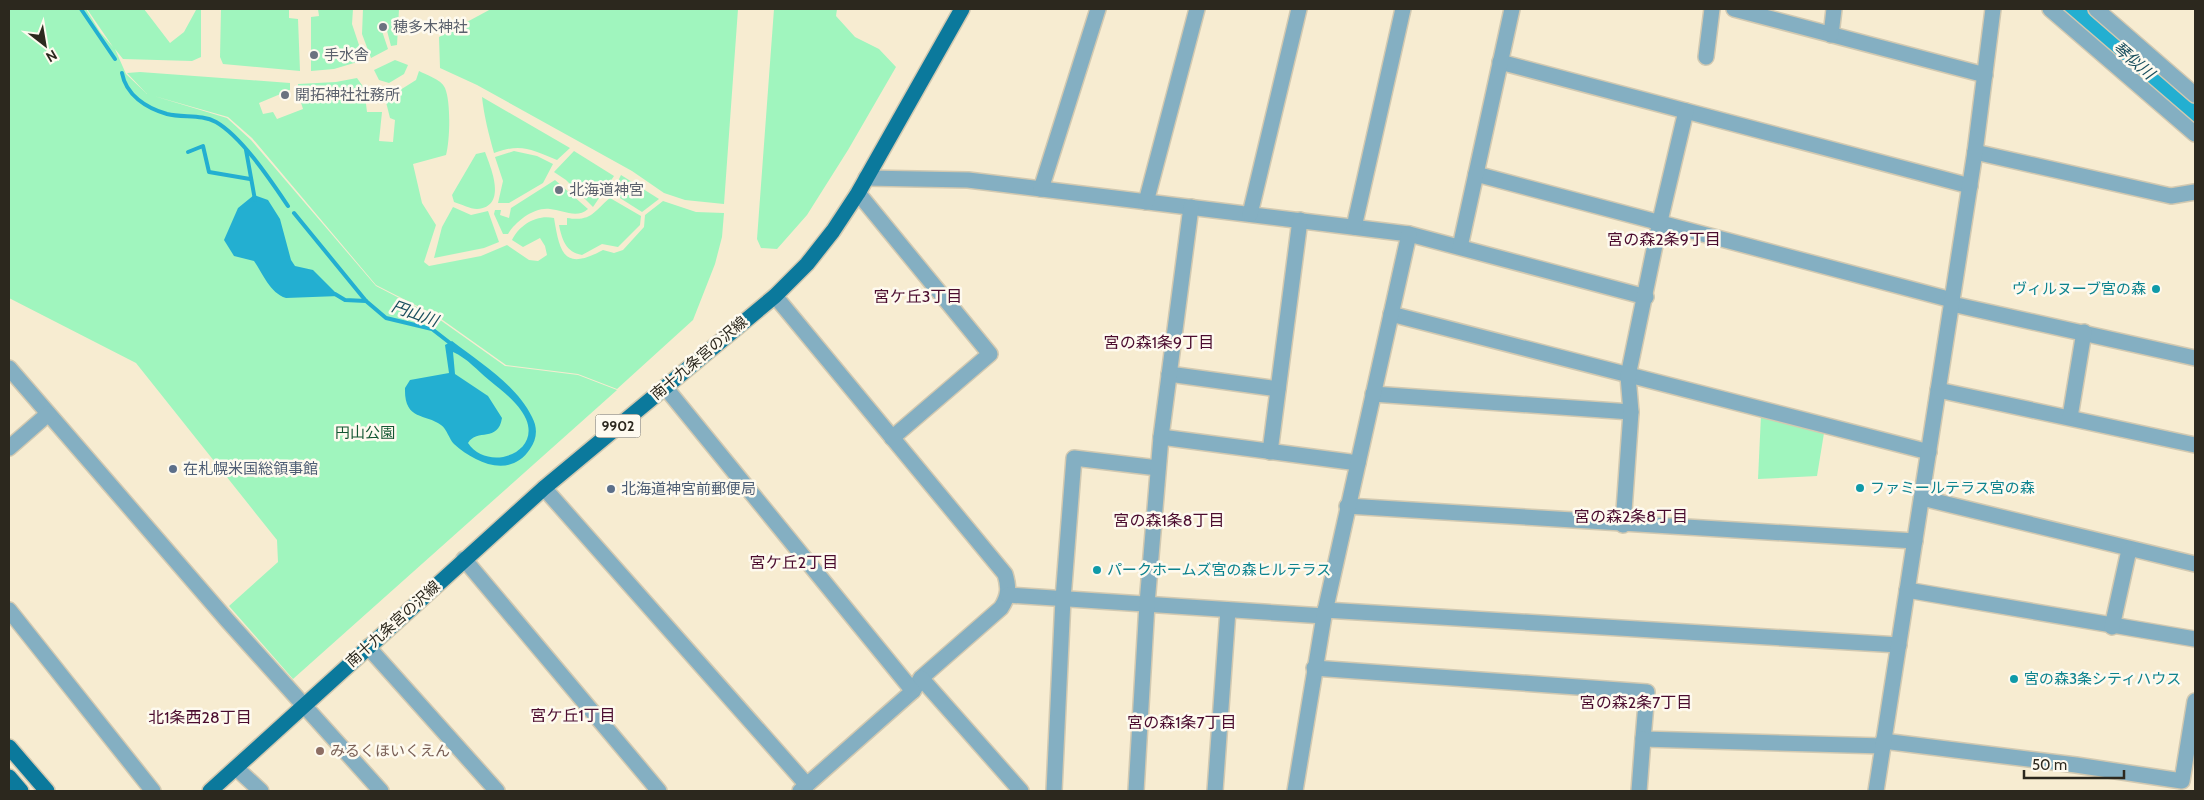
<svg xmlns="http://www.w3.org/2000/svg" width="2204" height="800" font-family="Cabin,'Noto Sans JP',sans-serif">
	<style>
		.green { fill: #a0f5be }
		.water { fill: #23afd1; fill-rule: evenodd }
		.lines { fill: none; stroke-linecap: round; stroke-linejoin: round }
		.stream { stroke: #23afd1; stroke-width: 4 }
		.river { stroke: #23afd1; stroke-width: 24 }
		.minor-casing { stroke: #d2c9b1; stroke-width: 18 }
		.major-casing { stroke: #d2c9b1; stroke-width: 18 }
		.minor { stroke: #84afc2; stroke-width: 15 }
		.major { stroke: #0b799c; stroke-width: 15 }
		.worship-dot { fill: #6b7280; stroke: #fefaef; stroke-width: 2 }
		.culture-dot { fill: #0f9aa8; stroke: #fefaef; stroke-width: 2 }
		.service-dot { fill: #5c6f8a; stroke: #fefaef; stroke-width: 2 }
		.education-dot { fill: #8d6e63; stroke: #fefaef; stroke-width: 2 }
		.labels { text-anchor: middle; stroke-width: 5; stroke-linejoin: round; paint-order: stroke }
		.shield { fill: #fefaef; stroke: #6b675d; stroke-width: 1 }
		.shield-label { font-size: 14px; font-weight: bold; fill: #2c281e }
		.worship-label { font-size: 15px; fill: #5b616d; stroke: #fefaef; text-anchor: start }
		.culture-label { font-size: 15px; fill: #0d838f; stroke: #fefaef; text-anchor: start }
		.street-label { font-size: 15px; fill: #2c281e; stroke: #fefaef }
		.park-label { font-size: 15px; fill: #135733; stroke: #fefaef }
		.service-label { font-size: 15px; fill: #4e5e75; stroke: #fefaef; text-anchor: start }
		.education-label { font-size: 15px; fill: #785e54; stroke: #fefaef; text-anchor: start }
		.water-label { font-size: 16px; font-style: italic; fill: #1a4f5e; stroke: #fefaef }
		.neighbourhood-label { font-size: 16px; fill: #4b0c2f; stroke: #fefaef }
	</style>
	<rect width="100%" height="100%" fill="#f7ecd1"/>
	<g class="green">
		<path d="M9,9H86L100,32L113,47L87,9H144L170,43L184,32L196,10L201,9V57L192,61L123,59L115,49L126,74L147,94L127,73L140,72L290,83V90L259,103L263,114L273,112L277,119L303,109L298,93V84L336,82L357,78L364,88L367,112H382L379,141L393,142L395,120L390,118L386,102L389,97L416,80L419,71C426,75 441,79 445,88C451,102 450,140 446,155L413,164L422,203L436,225L424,262L429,266L481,256L507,245L529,260L538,261L547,255L545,246L540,238L523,247L512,240C519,225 537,214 554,218C560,254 564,271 603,250L614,253L623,250L644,227L645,215L663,201L696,212L724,213L722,237L715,264L693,320L617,389L578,374L506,365L437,316L376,285L252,138L228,117L154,96L227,118L251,140L376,286L436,317L505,366L578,375L617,390L293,679L229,606L278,562L277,540L136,363L9,298Z"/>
		<polygon points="221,9 289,9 289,18 298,19 300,71 223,64 220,57"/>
		<polygon points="318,9 353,9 352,24 364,60 334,69 311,71 311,17 319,16"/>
		<polygon points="363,9 399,9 397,45 391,46 385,23 380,25 388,49 371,58 362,34"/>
		<polygon points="491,9 738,9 724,204 685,200 664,193 632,171 477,85 440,68 439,37"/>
		<polygon points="774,9 837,9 836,16 855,37 879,49 896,67 848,150 807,215 777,249 761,248 757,239"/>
		<polygon points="395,60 408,65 404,74 389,83 379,80 374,70"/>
		<path d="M482,97L570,148L557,160C531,149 521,143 494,153C489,135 484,116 482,97Z"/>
		<polygon points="514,151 537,156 553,164 543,183 509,203 498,203 503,181 495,157"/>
		<polygon points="574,151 614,176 593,207 566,180 554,172"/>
		<path d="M485,152C491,168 508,207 477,209C470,209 461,204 454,202L452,195L476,154Z"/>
		<polygon points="621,175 659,199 642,212 612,193"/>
		<path d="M555,180L588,209C577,219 562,210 550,209C534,207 516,221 508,234H503L494,214L495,210H501L500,215L509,218L511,208Z"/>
		<path d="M610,198L641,216L640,225L618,247L602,244L582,255C566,252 562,240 559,225H567V218C592,222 594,211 610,198Z"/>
		<polygon points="453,207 471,215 488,211 499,242 484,248 434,258 442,227"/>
		<polygon points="1761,415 1824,433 1817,476 1758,479"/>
	</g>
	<g class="water">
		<path d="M254,195L268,200L280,219L291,260L295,266L313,270L339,296L286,298C270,293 263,274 254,261L234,256L224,240L238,208Z"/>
		<path d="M452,341C479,362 517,385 532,417C538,428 537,439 530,449C510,479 475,463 454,444C449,439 447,429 441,425C425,413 404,421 405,388L410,380L449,373L445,345ZM453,352C467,358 478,371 489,380C502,391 519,403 526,419C541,454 487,472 468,443C477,428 498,443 502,418L488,396L455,374Z"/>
	</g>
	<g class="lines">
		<g class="stream">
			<polyline points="81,9 115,59"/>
			<path d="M122,73C126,95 146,108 167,114C183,118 202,114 216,122C242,137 271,181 288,206"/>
			<polyline points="246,150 255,200"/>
			<polyline points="188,152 203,146 209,172 250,179"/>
			<polyline points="294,213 366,301 386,318 432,329 450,343 450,348"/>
			<polyline points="335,294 345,300 366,301"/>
		</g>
		<polyline class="river" points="2073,9 2195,112"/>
		<defs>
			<g id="minor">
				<polyline points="1734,9 1985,75"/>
				<polyline points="2050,9 2195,134"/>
				<polyline points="2096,9 2195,95"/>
				<polyline points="1831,35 1834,9"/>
				<polyline points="1706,57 1712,9"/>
				<polyline points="1500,62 1970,186"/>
				<polyline points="1975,152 2171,196 2195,192"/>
				<polyline points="1476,174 1952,300"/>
				<polyline points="866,178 968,180 1409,234 1646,297"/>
				<polyline points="1041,189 1098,9"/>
				<polyline points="858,193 990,354 892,438"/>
				<polyline points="1146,202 1197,9"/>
				<polyline points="1250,214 1299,9"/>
				<polyline points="1354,227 1403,9"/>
				<polyline points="1460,247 1512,9"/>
				<path d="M775,296L1005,574C1009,587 1009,596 1001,608L921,678L913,691L800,791"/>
				<polyline points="1952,304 2195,358"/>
				<polyline points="1391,314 1929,452"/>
				<polyline points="9,368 227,620 381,791"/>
				<polyline points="1169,374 1278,389"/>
				<polyline points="665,387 913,691"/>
				<polyline points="1938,390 2195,445"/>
				<polyline points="1373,394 1631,412"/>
				<polyline points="2070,417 2084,332"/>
				<polyline points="1161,437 1358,463"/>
				<polyline points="9,448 48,414"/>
				<polyline points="1270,452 1300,220"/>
				<polyline points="544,488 807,785"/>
				<polyline points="1922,498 2195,564"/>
				<polyline points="1347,506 1915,541"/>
				<polyline points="1623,525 1631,412 1628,376 1660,221 1686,111"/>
				<polyline points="464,559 659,791"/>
				<polyline points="1907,590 2195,639"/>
				<polyline points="1008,595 1324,616"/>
				<polyline points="9,610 153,791"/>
				<polyline points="1325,610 1899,645"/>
				<polyline points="2112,627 2129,550"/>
				<polyline points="368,647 497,791"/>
				<polyline points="1314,668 1647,692 1643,739 1883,746"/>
				<polyline points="921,678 1021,791"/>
				<polyline points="1883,741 2076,765 2182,781 2195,701"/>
				<polyline points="236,768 261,791"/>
				<polyline points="1054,791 1063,599 1074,458 1158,468"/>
				<polyline points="1136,791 1147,604 1161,437 1191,207"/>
				<polyline points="1215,791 1228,610"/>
				<polyline points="1295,791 1324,616 1409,234"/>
				<polyline points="1639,791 1643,739"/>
				<polyline points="1876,791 1975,152 1993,9"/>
			</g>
			<g id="major">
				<polyline points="9,747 47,791"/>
				<polyline points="9,777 21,791"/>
				<polyline points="210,791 544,488 775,296 807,264 833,231 858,193 962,9"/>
			</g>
		</defs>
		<use href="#minor" class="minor-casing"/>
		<use href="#major" class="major-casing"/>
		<use href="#minor" class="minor"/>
		<use href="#major" class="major"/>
	</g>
	<g class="worship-dot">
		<circle cx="383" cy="27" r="5"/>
		<circle cx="314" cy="55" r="5"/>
		<circle cx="285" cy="95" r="5"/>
		<circle cx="559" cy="190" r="5"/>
	</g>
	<g class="culture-dot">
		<circle cx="2156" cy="289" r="5"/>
		<circle cx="1860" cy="488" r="5"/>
		<circle cx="1097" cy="570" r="5"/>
		<circle cx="2014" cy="679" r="5"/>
	</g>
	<g class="service-dot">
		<circle cx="173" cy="469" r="5"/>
		<circle cx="611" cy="489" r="5"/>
	</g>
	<circle class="education-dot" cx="320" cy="751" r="5"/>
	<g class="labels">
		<rect class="shield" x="595.5" y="414.5" width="45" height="23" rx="4"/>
		<g class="shield-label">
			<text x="618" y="431">9902</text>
		</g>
		<g class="worship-label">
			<text x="393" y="32">穂多木神社</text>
			<text x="324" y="60">手水舎</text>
			<text x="295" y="100">開拓神社社務所</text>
			<text x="569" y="195">北海道神宮</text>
		</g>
		<g class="culture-label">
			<text x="2146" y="294" text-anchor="end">ヴィルヌーブ宮の森</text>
			<text x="1870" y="493">ファミールテラス宮の森</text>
			<text x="1107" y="575">パークホームズ宮の森ヒルテラス</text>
			<text x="2024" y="684">宮の森3条シティハウス</text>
		</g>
		<g class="street-label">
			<text transform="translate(699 358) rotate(-40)" y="5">南十九条宮の沢線</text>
			<text transform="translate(393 624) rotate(-42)" y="5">南十九条宮の沢線</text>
		</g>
		<g class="park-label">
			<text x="365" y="438">円山公園</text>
		</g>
		<g class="service-label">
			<text x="183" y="474">在札幌米国総領事館</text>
			<text x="621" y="494">北海道神宮前郵便局</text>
		</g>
		<g class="education-label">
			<text x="330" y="756">みるくほいくえん</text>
		</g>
		<g class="water-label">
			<text transform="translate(2134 60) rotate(40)" y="6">琴似川</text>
			<text transform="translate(415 313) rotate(20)" y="6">円山川</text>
		</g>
		<g class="neighbourhood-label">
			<text x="1664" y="245">宮の森2条9丁目</text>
			<text x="918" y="302">宮ケ丘3丁目</text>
			<text x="1159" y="348">宮の森1条9丁目</text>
			<text x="1631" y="522">宮の森2条8丁目</text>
			<text x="1169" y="526">宮の森1条8丁目</text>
			<text x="794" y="568">宮ケ丘2丁目</text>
			<text x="1636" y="708">宮の森2条7丁目</text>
			<text x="573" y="721">宮ケ丘1丁目</text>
			<text x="200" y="723">北1条西28丁目</text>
			<text x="1182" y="728">宮の森1条7丁目</text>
		</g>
	</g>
	<rect width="2204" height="800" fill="none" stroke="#2c281e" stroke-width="20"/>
	<g transform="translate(45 45) rotate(149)" stroke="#fefaef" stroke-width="4" paint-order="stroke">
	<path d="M0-4L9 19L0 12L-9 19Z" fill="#2c281e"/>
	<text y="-8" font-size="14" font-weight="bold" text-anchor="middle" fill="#2c281e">N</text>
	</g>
	<path d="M2024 770v8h100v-8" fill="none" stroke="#2c281e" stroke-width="2.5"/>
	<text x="2032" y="770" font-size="15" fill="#2c281e" stroke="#fefaef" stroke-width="4" paint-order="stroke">50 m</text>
</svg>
